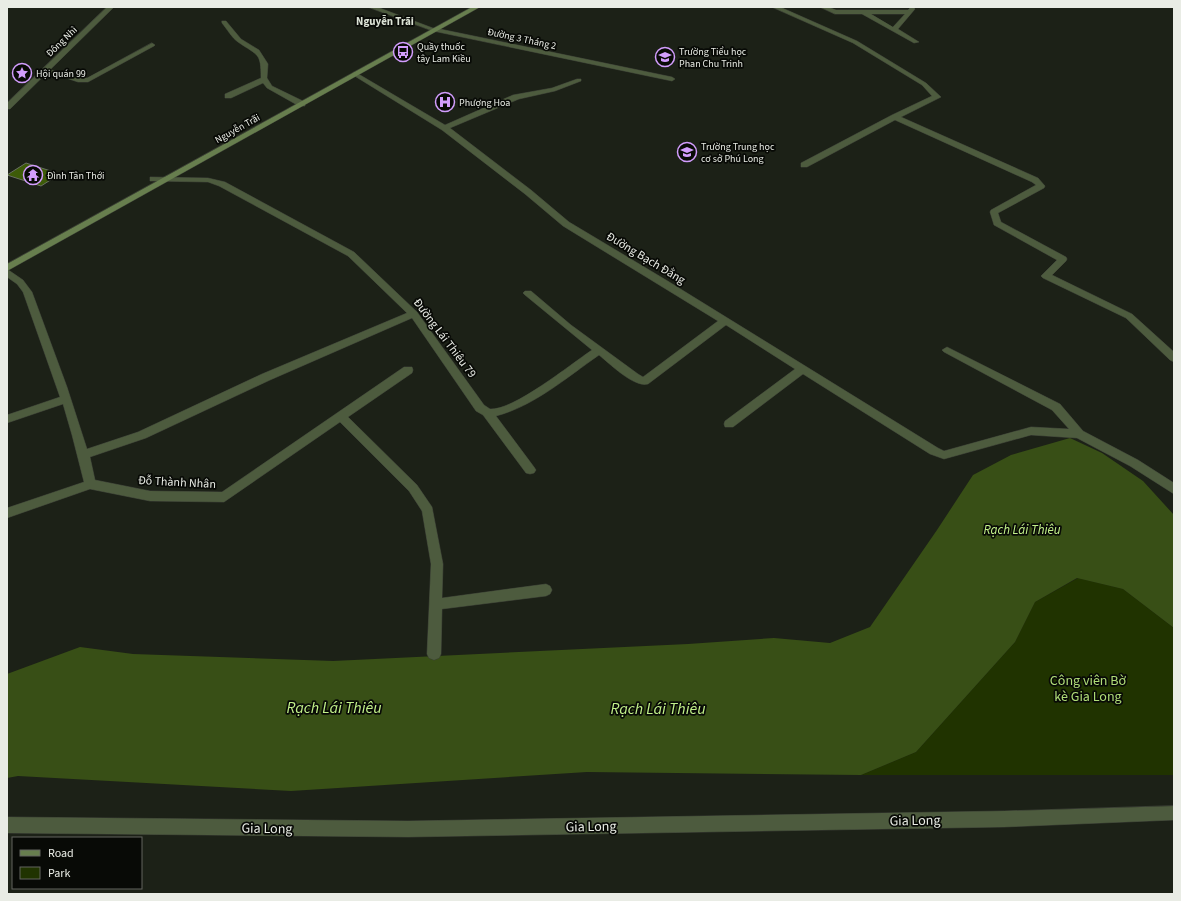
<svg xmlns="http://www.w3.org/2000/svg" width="1181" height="901" font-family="'Source Sans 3',sans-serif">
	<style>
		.green { fill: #203300 }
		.water { fill: #384f16 }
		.building { fill: #3d5b08; stroke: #696f63 }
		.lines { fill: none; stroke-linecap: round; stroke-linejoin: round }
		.minor-casing { stroke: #393d34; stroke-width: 1 }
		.tertiary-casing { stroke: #393d34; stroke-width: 1 }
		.secondary-casing { stroke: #393d34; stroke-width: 1 }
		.minor { fill: #4d5b3e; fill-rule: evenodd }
		.tertiary { fill: #4d5b3e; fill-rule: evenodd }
		.secondary { fill: #677e4e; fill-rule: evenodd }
		.labels { text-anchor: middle; stroke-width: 3.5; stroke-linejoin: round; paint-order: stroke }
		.far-street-label { font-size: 10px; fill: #e9ece5; stroke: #080a06 }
		.far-poi-label { font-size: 10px; fill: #e9ece5; stroke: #080a06; text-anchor: start }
		.far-neighbourhood-label { font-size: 11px; font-weight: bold; fill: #dce3d6; stroke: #080a06 }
		.street-label { font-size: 12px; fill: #e9ece5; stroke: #080a06 }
		.water-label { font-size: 13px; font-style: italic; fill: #c2f18a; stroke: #080a06 }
		.near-park-label { font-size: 14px; fill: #b0dd78; stroke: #080a06 }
		.near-street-label { font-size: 14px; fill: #e9ece5; stroke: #080a06 }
		.near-water-label { font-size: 16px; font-style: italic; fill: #c2f18a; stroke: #080a06 }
	</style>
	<rect width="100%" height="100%" fill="#1c2117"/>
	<polygon class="green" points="1078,578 1123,589 1174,628 1174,775 861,775 916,752 1015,642 1035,602"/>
	<polygon class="water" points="1070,438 1102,453 1143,481 1174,515 1174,628 1123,589 1077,578 1035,602 1015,642 916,752 861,775 587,772 291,791 18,776 7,778 7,674 80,647 133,654 333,661 688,644 774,638 830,643 870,627 937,530 973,475 1011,455"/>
	<polygon class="building" points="26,163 60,174 41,186 7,175"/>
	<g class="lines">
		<defs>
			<g id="minor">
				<polygon points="772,7 780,7 857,41 926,83 941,97 901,117 1038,178 1045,186 1044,188 998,213 1001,222 1066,257 1067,259 1066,261 1052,275 1132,314 1174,352 1174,362 1170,360 1126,318 1043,278 1041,276 1057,260 994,225 990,212 991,210 1036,185 1032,182 895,120 807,167 801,167 801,163 892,115 932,96 922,85 853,43"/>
				<path d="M820,7H828L836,10H908L910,8H914L915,9L898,29L919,42L914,43L862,14H835ZM871,14H905L893,27Z"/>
				<path d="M222,21H226L241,39L259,50L268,64L267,78L272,86L305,102V106H299L267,88L263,83L231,98H225V94L261,78C261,52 258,56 238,42C232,38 227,29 222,23Z"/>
				<polygon points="435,28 672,77 675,79 672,81 433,31 433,29"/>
				<path d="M152,43L155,45L154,46L88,82H78L63,77L42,74L39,72C48,65 75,78 87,78Z"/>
				<path d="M355,72L445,125L513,95L552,88L577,79H581V81L555,91L519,99L450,128L531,190L569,222L666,280L938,448L944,451L1031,427L1069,429L1052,410L944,352L942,350L947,347L1060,404L1083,431L1138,460L1174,483V494L1130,466L1077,438L1031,435L944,459L930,454L803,374L733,427H725L724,424L725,421L795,369L726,325L648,384C634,388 609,363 599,355C566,378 534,406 496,416L534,467L536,470L534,473L530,474L526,473L483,415L476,411L412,318L270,380L146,438L90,457L95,480L150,491L222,492L404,367H412L413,370L412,373L348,417L417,485L432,507L443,564L442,598L546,584L550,586L552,590L550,594L546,596L442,609L441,654L439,658L434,660L429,658L427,654L431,564L422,511L409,491L340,422L224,502L150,501L90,489L7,518V508L84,482L72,435L63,404L7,423V415L60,397L23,292L17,284L7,277V269L23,280L32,292L67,387L87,449L138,432L262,374L407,313L348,256L219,186L208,182L153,181H150V177L208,178L225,182L354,252L417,312L484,405L490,409C513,411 571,364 592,350L525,295L523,293L525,291H531L571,325L638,374L643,377L718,321L563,226L525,194L442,130L353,75V73Z"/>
			</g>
			<g id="tertiary">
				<polygon points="107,7 114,7 10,109 7,109 7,103"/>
				<polygon points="368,7 377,7 438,30 433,31"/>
				<polygon points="1174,806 1174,820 1004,827 408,837 7,833 7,817 408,821 1004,811"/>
			</g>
			<polygon id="secondary" points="472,7 480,7 7,271 7,264"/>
		</defs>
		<use href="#minor" class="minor-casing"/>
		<use href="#tertiary" class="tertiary-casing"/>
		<use href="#secondary" class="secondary-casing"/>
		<use href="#minor" class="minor"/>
		<use href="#tertiary" class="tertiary"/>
		<use href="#secondary" class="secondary"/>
	</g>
	<defs>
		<symbol id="bus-ring" viewBox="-11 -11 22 22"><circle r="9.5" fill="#080a06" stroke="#d29dfd" stroke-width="1.5"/><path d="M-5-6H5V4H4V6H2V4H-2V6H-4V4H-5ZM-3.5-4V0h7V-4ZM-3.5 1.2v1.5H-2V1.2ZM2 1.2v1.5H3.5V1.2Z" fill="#d29dfd"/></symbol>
		<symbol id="school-ring" viewBox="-11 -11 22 22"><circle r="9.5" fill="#080a06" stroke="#d29dfd" stroke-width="1.5"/><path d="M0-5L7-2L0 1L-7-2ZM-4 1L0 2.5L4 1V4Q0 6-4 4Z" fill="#d29dfd"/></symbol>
		<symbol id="sight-ring" viewBox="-11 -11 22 22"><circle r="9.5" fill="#080a06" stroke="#d29dfd" stroke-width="1.5"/><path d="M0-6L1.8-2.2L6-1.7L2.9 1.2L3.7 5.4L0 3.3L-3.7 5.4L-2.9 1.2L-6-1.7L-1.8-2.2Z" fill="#d29dfd"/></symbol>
		<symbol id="hospital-ring" viewBox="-11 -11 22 22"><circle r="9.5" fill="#080a06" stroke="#d29dfd" stroke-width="1.5"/><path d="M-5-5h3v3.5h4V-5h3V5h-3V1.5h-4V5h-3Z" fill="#d29dfd"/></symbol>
		<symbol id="temple-ring" viewBox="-11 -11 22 22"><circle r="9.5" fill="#080a06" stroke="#d29dfd" stroke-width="1.5"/><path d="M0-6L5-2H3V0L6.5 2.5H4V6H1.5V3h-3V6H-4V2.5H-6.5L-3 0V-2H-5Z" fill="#d29dfd"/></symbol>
	</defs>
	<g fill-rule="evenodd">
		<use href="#bus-ring" x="392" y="41" width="22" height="22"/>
		<use href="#school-ring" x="654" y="46" width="22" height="22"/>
		<use href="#sight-ring" x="11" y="62" width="22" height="22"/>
		<use href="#hospital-ring" x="434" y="91" width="22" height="22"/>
		<use href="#school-ring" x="676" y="141" width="22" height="22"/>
		<use href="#temple-ring" x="22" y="164" width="22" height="22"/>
	</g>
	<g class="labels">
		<g class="far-street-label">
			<text transform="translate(522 38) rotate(12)" y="4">Đường 3 Tháng 2</text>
			<text transform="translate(61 41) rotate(-44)" y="4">Đông Nhì</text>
			<text transform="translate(237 128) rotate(-29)" y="4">Nguyễn Trãi</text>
		</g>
		<g class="far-poi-label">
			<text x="417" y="50">Quầy thuốc<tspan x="417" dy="12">tây Lam Kiều</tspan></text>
			<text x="679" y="55">Trường Tiểu học<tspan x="679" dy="12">Phan Chu Trinh</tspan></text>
			<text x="36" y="77">Hội quán 99</text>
			<text x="459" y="106">Phượng Hoa</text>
			<text x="701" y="150">Trường Trung học<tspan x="701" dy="12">cơ sở Phú Long</tspan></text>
			<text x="47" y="179">Đình Tân Thới</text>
		</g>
		<g class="far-neighbourhood-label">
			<text x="385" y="25">Nguyễn Trãi</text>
		</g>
		<g class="street-label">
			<text transform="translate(646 258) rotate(31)" y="4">Đường Bạch Đằng</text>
			<text transform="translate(445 338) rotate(53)" y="4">Đường Lái Thiêu 79</text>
			<text transform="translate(177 482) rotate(3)" y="4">Đỗ Thành Nhân</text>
		</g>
		<g class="water-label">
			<text x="1022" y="534">Rạch Lái Thiêu</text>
		</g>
		<g class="near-park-label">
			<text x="1088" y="685">Công viên Bờ<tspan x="1088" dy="16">kè Gia Long</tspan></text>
		</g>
		<g class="near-street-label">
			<text transform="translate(915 820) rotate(-1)" y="5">Gia Long</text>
			<text transform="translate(591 826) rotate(-1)" y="5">Gia Long</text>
			<text transform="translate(267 828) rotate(1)" y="5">Gia Long</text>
		</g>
		<g class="near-water-label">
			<text x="334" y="713">Rạch Lái Thiêu</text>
			<text x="658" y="714">Rạch Lái Thiêu</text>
		</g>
	</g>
	<rect width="1181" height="901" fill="none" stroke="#e9ece5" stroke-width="16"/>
	<rect x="12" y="837" width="130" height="52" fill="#080a06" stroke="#62645f"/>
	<rect x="20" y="850" width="20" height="6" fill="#677e4e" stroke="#62645f"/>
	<text x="48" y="857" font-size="12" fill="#e9ece5">Road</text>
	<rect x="20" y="867" width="20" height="12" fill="#203300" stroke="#62645f"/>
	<text x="48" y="877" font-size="12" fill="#e9ece5">Park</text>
</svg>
